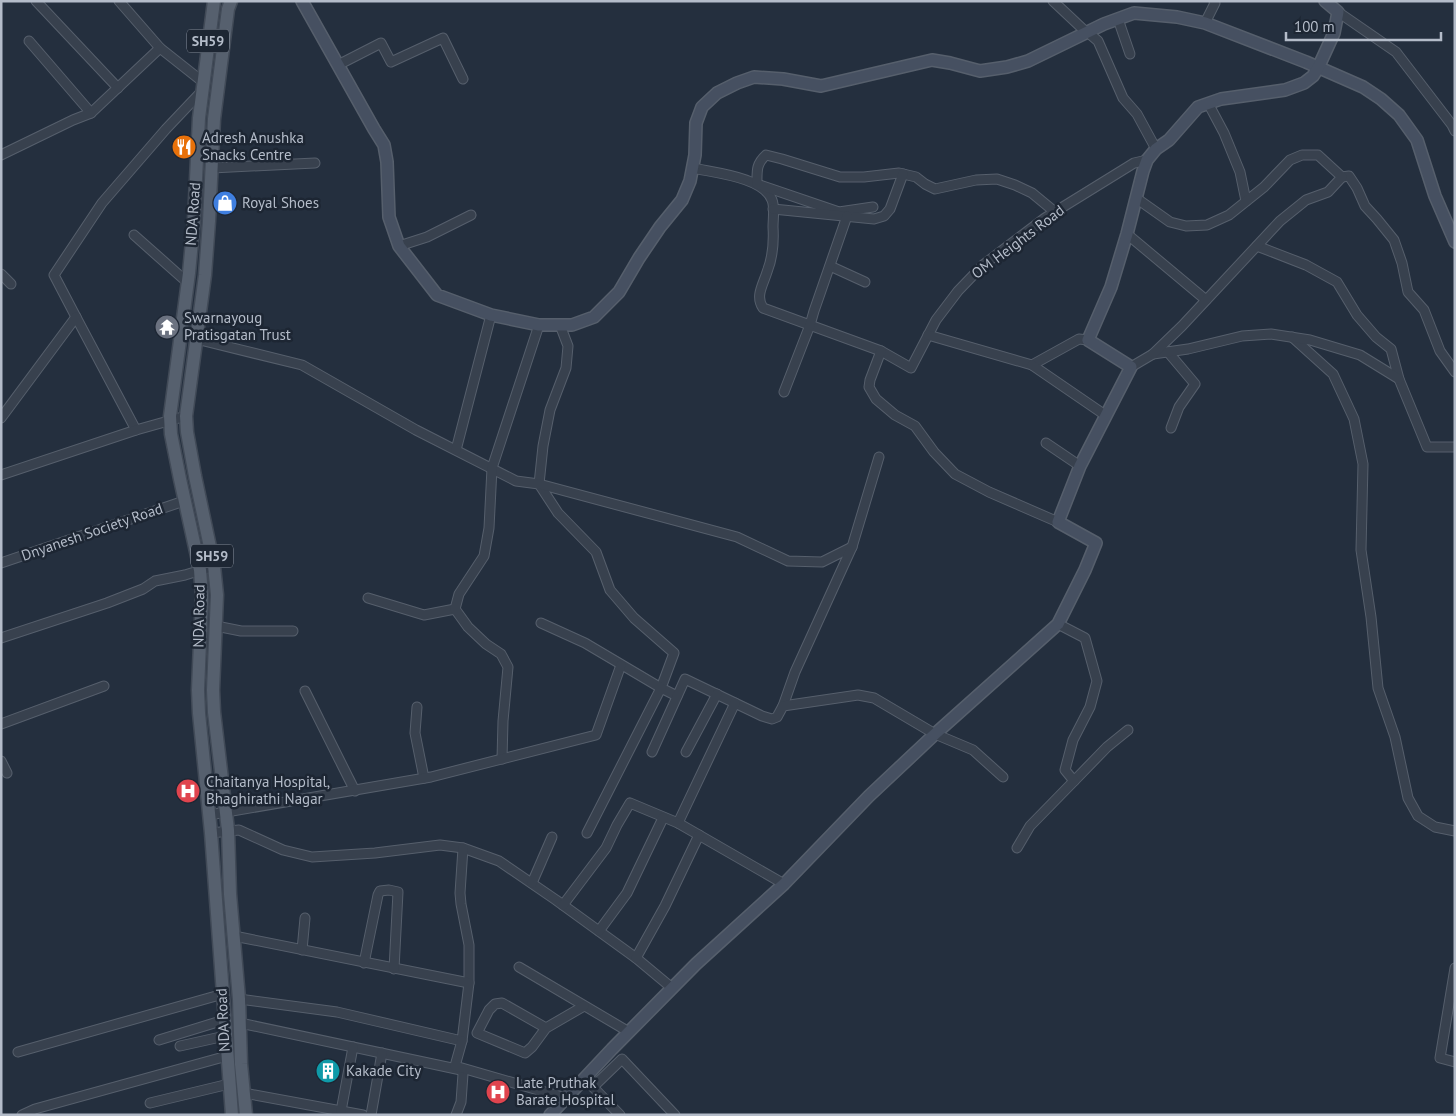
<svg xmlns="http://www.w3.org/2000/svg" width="1456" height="1116" font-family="'PT Sans',sans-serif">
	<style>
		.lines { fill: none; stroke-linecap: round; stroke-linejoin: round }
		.street-casing { stroke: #565f6c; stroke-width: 11 }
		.secondary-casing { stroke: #565f6c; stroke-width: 14 }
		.primary-casing { stroke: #414a57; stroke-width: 15 }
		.street { stroke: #38414e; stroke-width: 9 }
		.secondary { stroke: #465061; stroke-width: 11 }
		.primary { stroke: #56606e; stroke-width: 12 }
		.labels { text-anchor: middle; stroke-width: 5; stroke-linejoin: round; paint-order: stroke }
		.shield { fill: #1d2633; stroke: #878f9c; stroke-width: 1 }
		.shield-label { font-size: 14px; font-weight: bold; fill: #b4bcc9 }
		.poi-label { font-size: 15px; fill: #b4bcc9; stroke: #1d2633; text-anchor: start }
		.street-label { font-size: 15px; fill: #b4bcc9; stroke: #1d2633 }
	</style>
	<rect width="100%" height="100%" fill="#242f3e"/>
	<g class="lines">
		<defs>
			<g id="street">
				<polyline points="36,1 118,88"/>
				<polyline points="119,1 160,48"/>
				<polyline points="1053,1 1086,32 1091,35 1098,41 1123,98 1137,114 1156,149"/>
				<polyline points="1338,12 1396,52 1452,125 1455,131"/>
				<polyline points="1118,19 1130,54"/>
				<polyline points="1205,23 1215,3 1214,1"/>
				<polyline points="29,41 91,113"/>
				<polyline points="338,65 381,43 391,62 443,38 463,79"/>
				<polyline points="1208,103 1224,133 1240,172 1246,201"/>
				<polyline points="1,155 73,120 91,113 160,48 203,82"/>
				<polyline points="212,168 315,163"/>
				<path d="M693,168C715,173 763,177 772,200C775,207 773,219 773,227C774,243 773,257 767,272C763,285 755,296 763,308L881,351L911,368L936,320L958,291L983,265L1045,218L1134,163L1147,160"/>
				<polyline points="1342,177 1349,176 1357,188 1365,206 1377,219 1394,240 1402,263 1408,292 1424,310 1440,351 1455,372"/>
				<path d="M873,207L839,212L757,184C757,171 756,164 766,155L782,159L840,177H864L899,173L916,177L925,184L935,189L976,180L997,179L1015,185L1032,193L1055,212"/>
				<polyline points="773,209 874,219 884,216 890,209 903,174"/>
				<polyline points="1127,234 1206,300"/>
				<polyline points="134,235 188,283"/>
				<polyline points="399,246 427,237 471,215"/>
				<polyline points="1257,246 1306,265 1337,282 1357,315 1376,337 1391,349 1399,379 1427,447 1455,447"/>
				<polyline points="830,266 865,282"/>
				<polyline points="1,274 11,284"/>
				<polyline points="76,317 54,275 102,203 166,129 202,91"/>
				<polyline points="560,325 568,346 566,368 550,410 543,446 539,484 558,513 596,552 610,590 634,618 674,653 661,688 677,696"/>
				<polyline points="928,335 1032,365 1079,339 1088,340"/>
				<polyline points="1292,337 1333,374 1354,419 1363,464 1361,550 1371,617 1378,688 1395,737 1408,798 1418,816 1435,827 1455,831"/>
				<polyline points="196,339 302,365 416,430 516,481 539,484 737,537 788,561 822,562 852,547"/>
				<polyline points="881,351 870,380 869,387 876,399 895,415 915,426 934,452 955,474 989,492 1058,522"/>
				<polyline points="1168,352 1195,384 1179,407 1171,428"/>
				<polyline points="1153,354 1188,349 1242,336 1271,334 1310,340 1360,355 1399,379"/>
				<polyline points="1032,365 1105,415"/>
				<polyline points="1131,367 1153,354 1182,326 1280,221 1306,200 1328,192 1342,177 1318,155 1302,155 1290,160 1264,187 1229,215 1207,225 1186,226 1170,222 1136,198"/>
				<polyline points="784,392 810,325 814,311 847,216"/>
				<polyline points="1,418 76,317 136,430"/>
				<polyline points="1046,443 1080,466"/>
				<polyline points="456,450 491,315"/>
				<polyline points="1,475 136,430 186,416"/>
				<polyline points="1,563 184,501"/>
				<polyline points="368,598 424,615 455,609"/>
				<polyline points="541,623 585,643 661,688 587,833"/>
				<polyline points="216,626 241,631 293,631"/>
				<polyline points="1,638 107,603 143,589 155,581 185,575 214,566"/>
				<polyline points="305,691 355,791"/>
				<polyline points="783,706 795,672 852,547 879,457"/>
				<polyline points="417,707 415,733 424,778"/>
				<polyline points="1,724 104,686"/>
				<polyline points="652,752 685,679 762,716 772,719 777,717 783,706 858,695 874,698 935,734 973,750 1003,777"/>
				<polyline points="686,752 717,694"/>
				<polyline points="502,759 503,721 508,667 501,654 486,644 468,627 455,609 459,594 484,556 489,528 492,468 539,325"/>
				<polyline points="1,761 7,773"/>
				<polyline points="1074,781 1107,747 1128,730"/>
				<polyline points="209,815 431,777 596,735 621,665"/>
				<polyline points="678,823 735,703"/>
				<polyline points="211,833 239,830 283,850 312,857 375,853 440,845 463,848 499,861 556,900 636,958 672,988"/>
				<polyline points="463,848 460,893 461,904 469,945 469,983"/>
				<polyline points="1017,848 1030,826 1074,781 1065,770 1073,740 1090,707 1097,681 1085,638 1058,624"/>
				<polyline points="532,883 552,837"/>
				<polyline points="563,905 606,848 617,825 630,803 678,823 784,884"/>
				<polyline points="599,931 627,893 663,818"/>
				<polyline points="234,936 469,983 462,1041 337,1012 239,999"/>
				<polyline points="302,950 305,918"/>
				<polyline points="636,958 665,906 699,835"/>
				<polyline points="364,963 378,895 380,891 389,890 398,892 394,969"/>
				<polyline points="519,967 629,1032"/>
				<polyline points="1455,968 1440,1058 1455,1062"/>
				<polyline points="240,1023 461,1070 463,1074 461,1102 456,1115"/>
				<polyline points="546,1028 532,1047 525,1053 477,1033 489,1010 495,1004 502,1003 546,1028 584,1006"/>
				<polyline points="159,1040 224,1020"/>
				<polyline points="462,1041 455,1066 566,1098"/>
				<polyline points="180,1046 225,1036"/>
				<polyline points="18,1052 223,994"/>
				<polyline points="590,1084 620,1115"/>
				<polyline points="593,1087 622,1059 675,1115"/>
				<polyline points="244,1093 363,1115"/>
				<polyline points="150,1103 229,1084"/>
				<polyline points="341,1111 353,1047"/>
				<polyline points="22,1115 35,1109 227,1056"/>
				<polyline points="371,1115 382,1053"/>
			</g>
			<g id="secondary">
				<polyline points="302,1 374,129 384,145 387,162 389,217 399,246 437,295 491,315 539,325 572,325 594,317 619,292 639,258 660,227 682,200 690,181 695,155 696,123 702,107 717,93 737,83 754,77 783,79 821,86 932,60 950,63 980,71 1007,67 1028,61 1104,24 1134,13 1177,17 1205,23 1306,62 1363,87 1381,99 1399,115 1417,140 1435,196 1455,242"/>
				<polyline points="550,1115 612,1049 696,964 784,884 869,796 935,734 1058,624 1085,570 1096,543 1058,522 1080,466 1131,367 1088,340 1111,287 1127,234 1143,171 1147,160 1156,149 1169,140 1198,107 1221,99 1285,90 1304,83 1313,76 1318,68 1334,33 1338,12 1325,1"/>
			</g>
			<g id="primary">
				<polyline points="214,1 199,118 194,220 189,273 170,416 171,434 180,479 200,570 202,596 198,690 199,713 211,833 232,1115"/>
				<polyline points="231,1 228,9 214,119 209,221 205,275 186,416 187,432 195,476 214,566 217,595 213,690 214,712 228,830 230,894 239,999 241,1064 246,1115"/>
			</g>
		</defs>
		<use href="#street" class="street-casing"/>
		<use href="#secondary" class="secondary-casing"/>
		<use href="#primary" class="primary-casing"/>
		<use href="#street" class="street"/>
		<use href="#secondary" class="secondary"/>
		<use href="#primary" class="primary"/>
	</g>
	<defs>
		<symbol id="restaurant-disc" viewBox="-11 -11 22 22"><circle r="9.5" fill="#e8710a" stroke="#1d2633"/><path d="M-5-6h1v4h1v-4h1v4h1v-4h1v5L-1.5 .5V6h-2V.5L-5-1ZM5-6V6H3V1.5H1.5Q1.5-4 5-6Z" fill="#fff"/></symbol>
		<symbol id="shop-disc" viewBox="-11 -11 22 22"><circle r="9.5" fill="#3f7fe0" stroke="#1d2633"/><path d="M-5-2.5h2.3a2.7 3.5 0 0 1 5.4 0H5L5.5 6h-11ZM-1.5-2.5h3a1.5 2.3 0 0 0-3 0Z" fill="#fff"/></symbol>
		<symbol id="temple-disc" viewBox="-11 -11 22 22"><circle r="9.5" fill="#6b7280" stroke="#1d2633"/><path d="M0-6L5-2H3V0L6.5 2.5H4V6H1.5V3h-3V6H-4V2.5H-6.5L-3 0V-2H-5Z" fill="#fff"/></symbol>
		<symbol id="hospital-disc" viewBox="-11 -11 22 22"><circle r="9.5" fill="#e0444e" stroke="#1d2633"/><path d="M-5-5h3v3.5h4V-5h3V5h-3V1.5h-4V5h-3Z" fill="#fff"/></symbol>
		<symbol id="building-disc" viewBox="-11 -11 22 22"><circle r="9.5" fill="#0f9aa8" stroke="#1d2633"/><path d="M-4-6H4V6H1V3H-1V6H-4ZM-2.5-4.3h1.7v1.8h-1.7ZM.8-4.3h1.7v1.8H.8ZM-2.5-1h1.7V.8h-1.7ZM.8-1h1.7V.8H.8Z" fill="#fff"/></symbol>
	</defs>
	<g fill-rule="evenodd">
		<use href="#restaurant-disc" x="170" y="133" width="28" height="28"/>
		<use href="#shop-disc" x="211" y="189" width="28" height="28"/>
		<use href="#temple-disc" x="153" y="313" width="28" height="28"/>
		<use href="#hospital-disc" x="174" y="777" width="28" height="28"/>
		<use href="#building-disc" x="314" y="1057" width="28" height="28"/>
		<use href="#hospital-disc" x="484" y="1078" width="28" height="28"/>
	</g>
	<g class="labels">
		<g class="shield">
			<rect x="187" y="29.5" width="42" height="23" rx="4"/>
			<rect x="191" y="544.5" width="42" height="23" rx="4"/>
		</g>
		<g class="shield-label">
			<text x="208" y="46">SH59</text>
			<text x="212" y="561">SH59</text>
		</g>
		<g class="poi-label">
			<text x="202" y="143">Adresh Anushka<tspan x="202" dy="17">Snacks Centre</tspan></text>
			<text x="242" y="208">Royal Shoes</text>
			<text x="184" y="323">Swarnayoug<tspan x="184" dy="17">Pratisgatan Trust</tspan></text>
			<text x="206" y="787">Chaitanya Hospital,<tspan x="206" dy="17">Bhaghirathi Nagar</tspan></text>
			<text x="346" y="1076">Kakade City</text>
			<text x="516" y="1088">Late Pruthak<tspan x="516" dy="17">Barate Hospital</tspan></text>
		</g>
		<g class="street-label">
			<text transform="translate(193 214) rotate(-86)" y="5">NDA Road</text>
			<text transform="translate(1018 242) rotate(-37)" y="5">OM Heights Road</text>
			<text transform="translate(92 532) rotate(-19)" y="5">Dnyanesh Society Road</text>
			<text transform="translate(199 616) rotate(-89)" y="5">NDA Road</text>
			<text transform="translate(223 1020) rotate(-93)" y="5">NDA Road</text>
		</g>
	</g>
	<rect width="1456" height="1116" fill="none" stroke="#b4bcc9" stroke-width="5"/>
	<path d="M1286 32v8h155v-8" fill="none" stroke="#b4bcc9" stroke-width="2.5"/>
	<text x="1294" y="32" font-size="15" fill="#b4bcc9" stroke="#1d2633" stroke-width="4" paint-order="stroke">100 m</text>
</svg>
